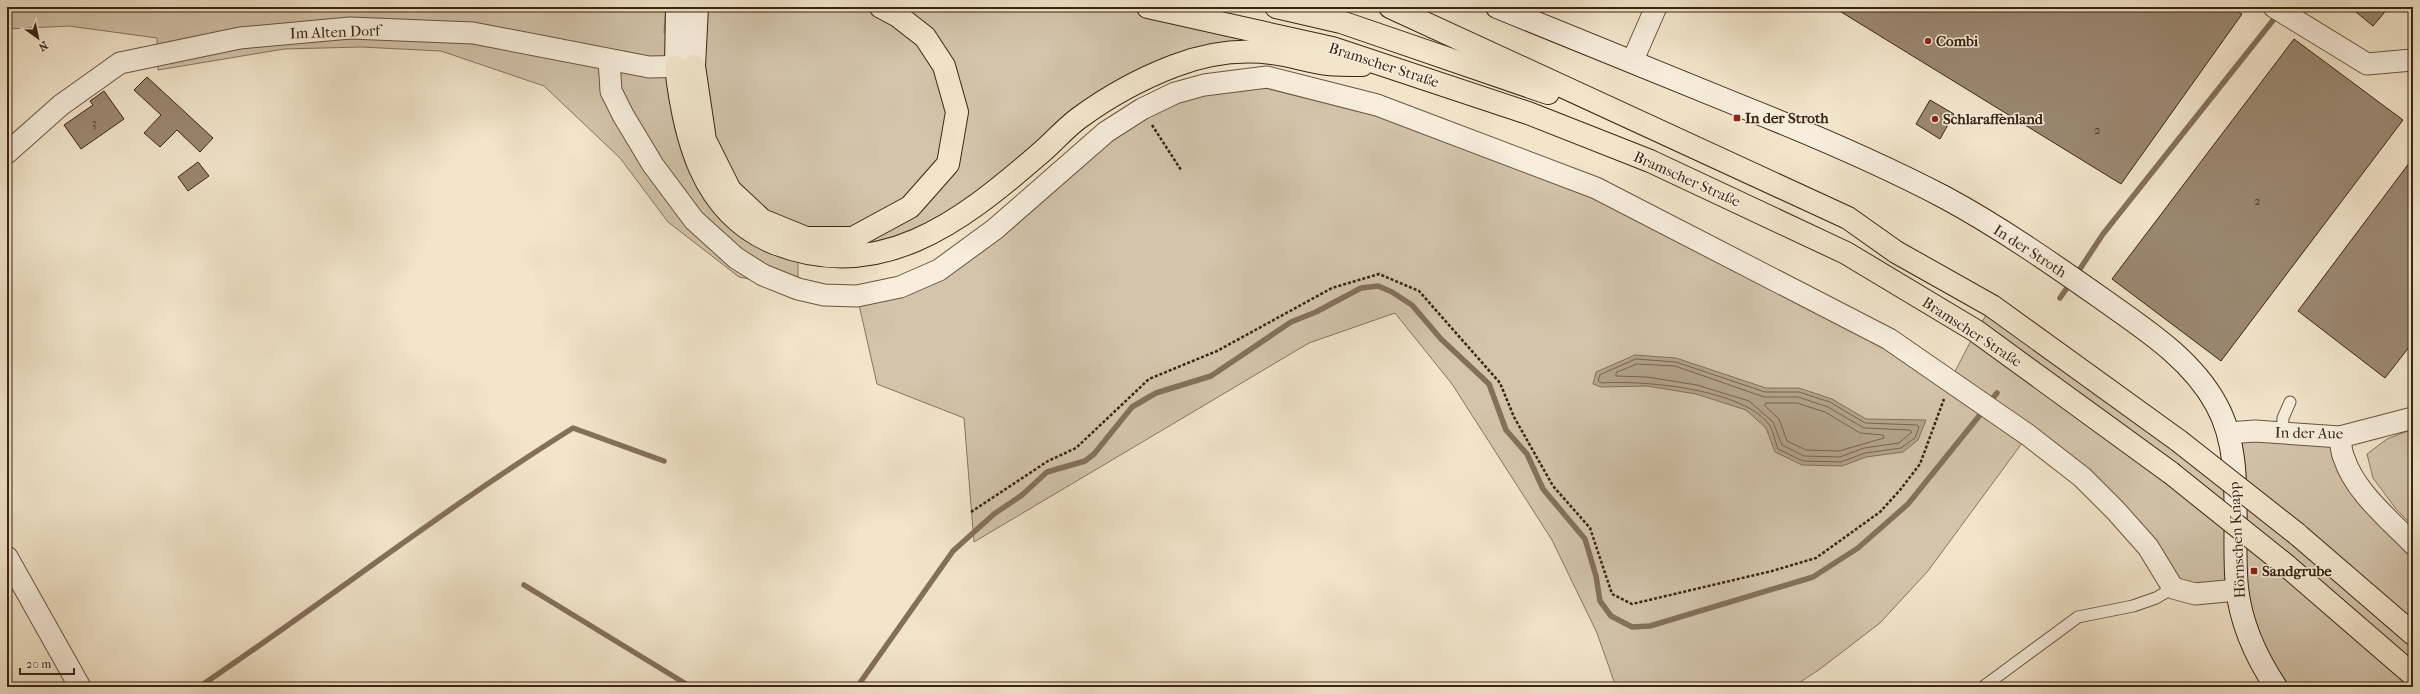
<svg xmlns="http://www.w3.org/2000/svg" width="2420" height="694" font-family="'IM FELL French Canon',serif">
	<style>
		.green { fill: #d3c4ab; stroke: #88745e }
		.water { fill: #b4a38b; stroke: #84705a }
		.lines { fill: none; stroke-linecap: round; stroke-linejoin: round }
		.shore { stroke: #78644e; stroke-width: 1 }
		.stream { stroke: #84705a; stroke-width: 5.5 }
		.building { fill: #9b8871; stroke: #3c2411 }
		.lane-casing { stroke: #6a543f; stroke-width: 13 }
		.street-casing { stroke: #6a543f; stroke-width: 23 }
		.secondary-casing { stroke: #3c2411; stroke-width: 24 }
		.highway-casing { stroke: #3c2411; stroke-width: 24 }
		.path { stroke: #3c2411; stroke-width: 2.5; stroke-dasharray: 3 2; stroke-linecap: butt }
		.lane { stroke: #f7eedd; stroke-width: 11 }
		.street { stroke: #f7eedd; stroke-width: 21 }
		.secondary { stroke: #f7eedd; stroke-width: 22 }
		.highway { stroke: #f2e5ca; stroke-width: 22 }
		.highway-bridge-casing { stroke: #3c2411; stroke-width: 24; stroke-linecap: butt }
		.highway-bridge { stroke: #f2e5ca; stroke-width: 22 }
		.poi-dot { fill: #8f2418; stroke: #f7eedd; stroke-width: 1.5 }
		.labels { text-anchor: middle; stroke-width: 3; stroke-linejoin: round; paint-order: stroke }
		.number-label { font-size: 13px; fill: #543d29 }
		.street-label { font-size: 15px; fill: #3c2411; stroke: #f7eedd }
		.poi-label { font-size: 15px; font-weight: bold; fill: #3c2411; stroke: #f7eedd; text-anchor: start }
	</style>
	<rect width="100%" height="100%" fill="#f2e5ca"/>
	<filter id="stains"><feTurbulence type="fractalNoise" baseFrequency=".005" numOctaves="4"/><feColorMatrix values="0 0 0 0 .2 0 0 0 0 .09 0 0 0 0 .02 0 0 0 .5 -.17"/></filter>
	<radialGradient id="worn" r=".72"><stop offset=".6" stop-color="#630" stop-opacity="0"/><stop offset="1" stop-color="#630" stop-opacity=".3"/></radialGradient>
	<g class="green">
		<polygon points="7,7 666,7 664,33 675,30 690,148 798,252 798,289 739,277 668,222 620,158 544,86 441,51 361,47 284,49 158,70 157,38 69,26 7,29"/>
		<polygon points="702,7 1148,7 1332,48 1272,53 1176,65 1037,156 881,253 762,220 705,140"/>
		<polygon points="1267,77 1596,188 1950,381 1976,331 1992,306 2233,483 2228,433 2340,437 2343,458 2413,544 2413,687 2276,687 2240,603 2195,594 2148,547 2028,435 1928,571 1880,623 1820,669 1793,687 1616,687 1597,633 1552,540 1452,384 1395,313 1309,343 974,542 964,418 877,384 857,296 900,287 1142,109"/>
		<polygon points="2413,429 2413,526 2396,509 2373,478 2367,454 2387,439"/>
	</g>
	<polygon class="water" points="1635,355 1676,358 1766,388 1799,388 1832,399 1866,419 1926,420 1918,440 1903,452 1866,457 1842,466 1802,465 1775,452 1766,428 1746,410 1696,394 1647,386 1601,387 1593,384 1596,372"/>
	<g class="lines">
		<g class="shore">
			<path d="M1636,359L1676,362L1765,392H1799L1830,402L1865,423L1917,425L1919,427L1915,438L1901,448L1865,453L1841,462L1803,461L1778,449C1775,442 1774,432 1770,426C1746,389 1642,380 1602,383L1598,381L1600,375Z"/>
			<polygon points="1637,364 1675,366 1764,397 1798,397 1828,407 1864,428 1910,430 1912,432 1899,443 1864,448 1840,457 1804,456 1782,445 1773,422 1749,401 1697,385 1647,377 1616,376 1616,373"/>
			<polygon points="1766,403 1797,403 1825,412 1860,433 1883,435 1884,438 1839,451 1806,450 1787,441 1779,419 1765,406"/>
		</g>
		<g class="stream">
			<polyline points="2076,275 2103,234 2278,14"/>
			<polyline points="2060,298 2071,282"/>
			<polyline points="1989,403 1997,393"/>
			<polyline points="524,585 691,687"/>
			<path d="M199,687C325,602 445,508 573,428L664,461"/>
			<polyline points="857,687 953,551 994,514 1022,495 1047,472 1085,461 1094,454 1132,407 1156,393 1211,376 1291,322 1316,312 1361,288 1378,286 1392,292 1412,305 1441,339 1489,384 1506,430 1527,454 1543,489 1585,539 1596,576 1600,601 1611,616 1632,627 1650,626 1813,577 1858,548 1908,504 1984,410"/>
		</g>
	</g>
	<g class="building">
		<polygon points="1833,7 2230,7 2242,14 2121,184"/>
		<polygon points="2350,7 2389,7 2373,26"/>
		<polygon points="2294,39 2403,120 2221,361 2112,279"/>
		<polygon points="147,77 213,138 200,152 177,130 160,147 144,133 161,115 134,90"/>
		<polygon points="104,91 124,119 81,149 64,125 93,105 90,101"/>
		<polygon points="1930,100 1954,114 1940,139 1916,124"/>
		<polygon points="2413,158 2413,342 2385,378 2298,311"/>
		<polygon points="198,162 209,176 188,191 178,177"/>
	</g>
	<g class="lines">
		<defs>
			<g id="lane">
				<polyline points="2282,433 2283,418 2290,402"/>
				<polyline points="1983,687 2078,617 2133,606 2156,598 2173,588"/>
			</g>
			<g id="street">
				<polyline points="2274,7 2367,64 2412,60"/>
				<polyline points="609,60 611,91 623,115 653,165 694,220 736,258 763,275 798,289 824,295 857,296 900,287 939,270 995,229 1106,132 1142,109 1175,93 1204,85 1267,77 1377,105 1596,188 1889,339 2028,435 2082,477 2116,511 2148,547 2173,588 2195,594 2237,590"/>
				<polyline points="1632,62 1656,7"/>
				<polyline points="7,153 61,105 120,63 240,38 350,28 473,33 649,67 694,66"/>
				<polyline points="2228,433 2255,431 2340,437 2413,418"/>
				<path d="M2340,437C2341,444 2341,452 2344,458C2355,492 2389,519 2413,544"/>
				<polyline points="7,557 80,687"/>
			</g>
			<g id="secondary">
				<path d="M1497,7C1579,40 1661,73 1743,107C1811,134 1879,163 1944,197C1998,226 2051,263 2101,298C2143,328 2191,358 2216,404C2246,457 2231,530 2237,588C2241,624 2256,657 2276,687"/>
				<polyline points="694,66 697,7"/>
				<polyline points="676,67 677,7"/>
			</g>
			<g id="highway">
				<polyline points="1148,7 1332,48 1528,113 1650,161 1846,253 1976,331 2171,473"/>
				<polyline points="1276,7 1341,22 1548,93"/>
				<polyline points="1390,7 1848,218 1896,252 1992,306 2179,441"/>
				<polyline points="694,66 705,140 730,190 762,220 806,238 853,238 910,207 948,164 957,112 944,66 925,37 898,16 881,7"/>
				<path d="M676,67C684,136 701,213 774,243C879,285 961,222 1037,156C1052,144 1064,129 1079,118C1109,96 1140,79 1174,66C1205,54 1240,49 1272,53C1291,55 1309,62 1328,64C1339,65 1351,65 1362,65"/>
				<polyline points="2297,534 2413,634"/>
				<polyline points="2287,566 2413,675"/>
			</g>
		</defs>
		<use href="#lane" class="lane-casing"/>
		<use href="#street" class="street-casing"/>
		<use href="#secondary" class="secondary-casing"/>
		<use href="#highway" class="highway-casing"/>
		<g class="path">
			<polyline points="1152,125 1181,170"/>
			<polyline points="971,512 1048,461 1076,448 1149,379 1217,351 1332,288 1379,274 1419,291 1500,383 1514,417 1553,486 1590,528 1612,594 1632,604 1772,571 1816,558 1880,512 1900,490 1920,464 1944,399"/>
		</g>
		<use href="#lane" class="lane"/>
		<use href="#street" class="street"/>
		<use href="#secondary" class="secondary"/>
		<use href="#highway" class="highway"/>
		<defs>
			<g id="highway-bridge">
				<polyline points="2179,441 2297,534"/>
				<polyline points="2171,473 2287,566"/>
			</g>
		</defs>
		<use href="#highway-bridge" class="highway-bridge-casing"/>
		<use href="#highway-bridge" class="highway-bridge"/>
	</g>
	<g class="poi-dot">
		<circle cx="1928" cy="41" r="4"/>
		<rect x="1733" y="114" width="8" height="8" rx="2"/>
		<circle cx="1935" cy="119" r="4"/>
		<rect x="2250" y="567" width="8" height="8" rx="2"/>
	</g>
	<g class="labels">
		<g class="number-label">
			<text x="94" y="127">3</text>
			<text x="2097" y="134">2</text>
			<text x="2257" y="205">2</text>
		</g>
		<g class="street-label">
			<text transform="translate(335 32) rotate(-2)" y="5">Im Alten Dorf</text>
			<text transform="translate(1384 65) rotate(18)" y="5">Bramscher Straße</text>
			<text transform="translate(1687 179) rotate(24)" y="5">Bramscher Straße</text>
			<text transform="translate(2030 251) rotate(33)" y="5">In der Stroth</text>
			<text transform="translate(1972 332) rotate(33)" y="5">Bramscher Straße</text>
			<text transform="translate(2309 433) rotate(1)" y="5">In der Aue</text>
			<text transform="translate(2237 540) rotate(-93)" y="5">Hörnschen Knapp</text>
		</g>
		<g class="poi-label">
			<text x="1936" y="46">Combi</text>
			<text x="1745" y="123">In der Stroth</text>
			<text x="1943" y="124">Schlaraffenland</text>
			<text x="2262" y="576">Sandgrube</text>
		</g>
	</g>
	<rect width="2420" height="694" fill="none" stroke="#f2e5ca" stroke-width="24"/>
	<rect x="8" y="8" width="2404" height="678" fill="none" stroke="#3c2411" stroke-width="2"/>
	<rect x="12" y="12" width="2396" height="670" fill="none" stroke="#3c2411"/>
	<g transform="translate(38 38) rotate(147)" stroke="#f7eedd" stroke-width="3" paint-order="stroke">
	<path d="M0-3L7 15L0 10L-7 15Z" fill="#3c2411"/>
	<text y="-6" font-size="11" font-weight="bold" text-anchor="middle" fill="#3c2411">N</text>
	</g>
	<path d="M20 668v6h54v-6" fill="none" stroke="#3c2411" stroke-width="2"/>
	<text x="26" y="668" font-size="12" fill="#3c2411" stroke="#f7eedd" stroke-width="3" paint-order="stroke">20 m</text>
	<rect width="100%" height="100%" filter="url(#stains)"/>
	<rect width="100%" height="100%" fill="url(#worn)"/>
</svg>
